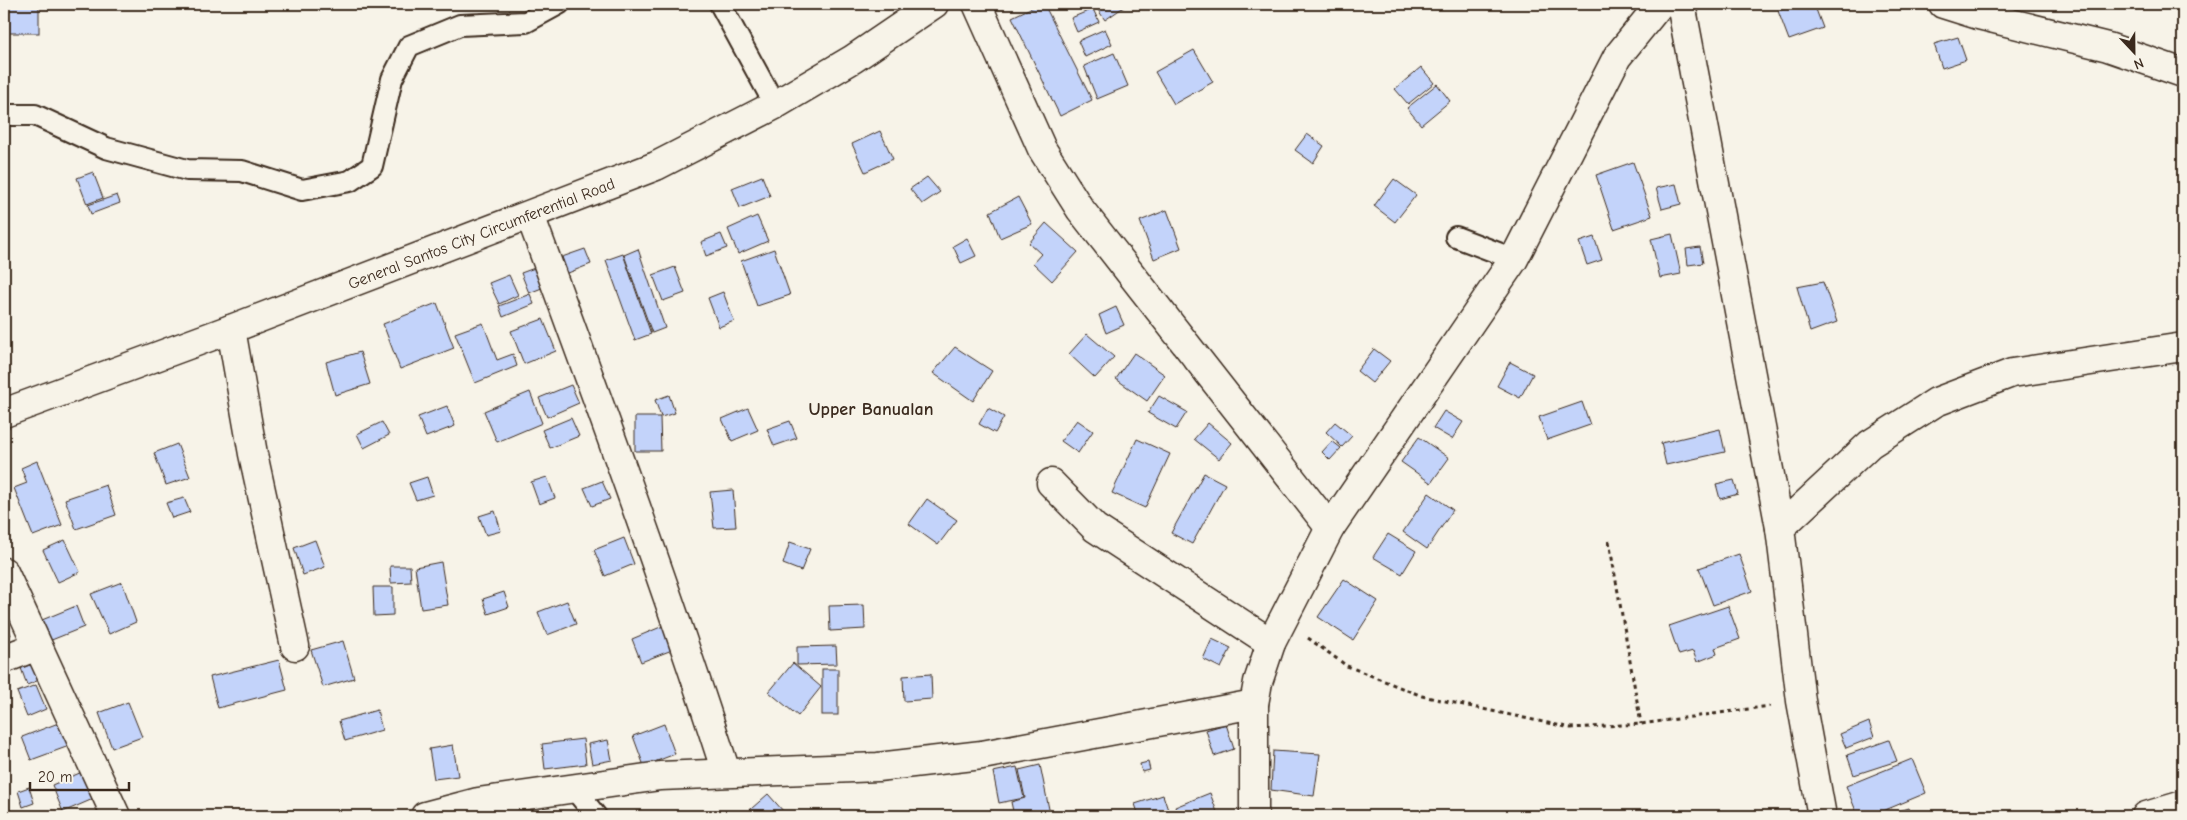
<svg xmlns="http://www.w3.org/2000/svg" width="2187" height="820" font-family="'Comic Neue',sans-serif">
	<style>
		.building { fill: #c3d3fa; stroke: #3b2a1e }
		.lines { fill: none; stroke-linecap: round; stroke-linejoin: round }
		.lane-casing { stroke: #3b2a1e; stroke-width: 24 }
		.street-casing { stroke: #3b2a1e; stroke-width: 31 }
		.primary-casing { stroke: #3b2a1e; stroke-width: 31 }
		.path { stroke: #3b2a1e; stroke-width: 3; stroke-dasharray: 4 4; stroke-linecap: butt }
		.lane { stroke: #f7f3e8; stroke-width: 20 }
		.street { stroke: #f7f3e8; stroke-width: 28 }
		.primary { stroke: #f7f3e8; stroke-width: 28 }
		.labels { text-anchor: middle; stroke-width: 5; stroke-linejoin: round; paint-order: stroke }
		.street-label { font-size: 16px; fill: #3b2a1e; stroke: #f7f3e8 }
		.neighbourhood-label { font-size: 18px; font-weight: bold; fill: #3b2a1e; stroke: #f7f3e8 }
	</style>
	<rect width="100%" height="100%" fill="#f7f3e8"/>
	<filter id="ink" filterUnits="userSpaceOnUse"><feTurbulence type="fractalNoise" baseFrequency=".02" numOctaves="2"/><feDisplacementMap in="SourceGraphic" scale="10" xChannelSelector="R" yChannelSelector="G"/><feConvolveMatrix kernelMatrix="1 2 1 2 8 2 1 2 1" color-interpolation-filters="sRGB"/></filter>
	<g filter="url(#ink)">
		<g class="building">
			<rect x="4" y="4" width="35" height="29"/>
			<polygon points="1039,4 1044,4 1092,100 1060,116 1012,17"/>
			<polygon points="1094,4 1128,4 1105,20"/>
			<polygon points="1799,4 1814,4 1823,28 1789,40 1778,11"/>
			<polygon points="1093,9 1099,22 1077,32 1071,18"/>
			<polygon points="1105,29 1112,44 1085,57 1078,41"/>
			<polygon points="1958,37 1966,60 1942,68 1934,44"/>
			<polygon points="1194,50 1213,82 1174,104 1155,72"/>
			<polygon points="1114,53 1128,86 1097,99 1084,66"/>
			<polygon points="1421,67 1434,83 1408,104 1395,89"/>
			<polygon points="1437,84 1450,101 1421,125 1407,108"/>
			<polygon points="880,131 893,159 865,172 852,144"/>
			<polygon points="1307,134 1324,146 1313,163 1295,150"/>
			<polygon points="1633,162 1652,216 1614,229 1596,175"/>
			<polygon points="93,172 103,198 87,204 77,178"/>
			<polygon points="762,176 770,196 740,208 732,188"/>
			<polygon points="927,177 940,192 922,204 910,189"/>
			<polygon points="1394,179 1416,195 1395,222 1374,206"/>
			<polygon points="1676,184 1681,204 1662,209 1656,188"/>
			<polygon points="117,195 120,203 91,214 88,205"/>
			<polygon points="1018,197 1032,224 1000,238 990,212"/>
			<polygon points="1167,210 1181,248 1154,259 1140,221"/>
			<polygon points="757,216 768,241 738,254 728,229"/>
			<polygon points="1046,223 1078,252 1052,281 1033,263 1041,254 1029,243"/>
			<polygon points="721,234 727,248 706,256 701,242"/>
			<polygon points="1672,234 1681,274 1660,278 1651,239"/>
			<polygon points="1594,237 1602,260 1587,265 1579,242"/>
			<polygon points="967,238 976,256 961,263 953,246"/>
			<polygon points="1700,247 1703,263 1688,265 1686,249"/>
			<polygon points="585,249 591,264 568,273 562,257"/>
			<polygon points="638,249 665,328 652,333 624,255"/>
			<polygon points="774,249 790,295 757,306 741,261"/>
			<polygon points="623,254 651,334 635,340 606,260"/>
			<polygon points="540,266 547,286 529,293 521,273"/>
			<polygon points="675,267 685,293 663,301 653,275"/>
			<polygon points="509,275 518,295 499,304 489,283"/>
			<polygon points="1823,282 1837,322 1810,332 1797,287"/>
			<polygon points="723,292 734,321 719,327 708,298"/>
			<polygon points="530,294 534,304 503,317 499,306"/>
			<polygon points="437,303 454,348 400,369 383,324"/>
			<polygon points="1116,307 1124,325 1106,333 1099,315"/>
			<polygon points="543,319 556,351 524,364 511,331"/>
			<polygon points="483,323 497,360 513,354 517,366 475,383 455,333"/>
			<polygon points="1087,334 1114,357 1095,378 1069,354"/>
			<polygon points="955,347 992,371 973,401 933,373"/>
			<polygon points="1374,349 1390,361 1372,383 1357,371"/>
			<polygon points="360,352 370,384 335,395 326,362"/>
			<polygon points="1134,353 1165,375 1147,401 1116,379"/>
			<polygon points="1510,362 1533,374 1520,398 1497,386"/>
			<polygon points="571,385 579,403 547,417 539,398"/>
			<polygon points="530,392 542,423 497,442 484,411"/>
			<polygon points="669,395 675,413 661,417 655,400"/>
			<polygon points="1159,396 1187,412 1176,429 1148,413"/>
			<polygon points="1582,402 1590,425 1547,440 1539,417"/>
			<polygon points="447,406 455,426 426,437 418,417"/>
			<polygon points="748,408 758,430 732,441 722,419"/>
			<polygon points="988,408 1004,417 995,433 979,424"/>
			<polygon points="1444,411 1463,422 1452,439 1433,428"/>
			<polygon points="635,417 660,417 661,451 635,451"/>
			<polygon points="571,418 579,436 550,448 542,430"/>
			<polygon points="1077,420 1093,431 1078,453 1061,441"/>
			<polygon points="790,421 797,438 774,446 767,429"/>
			<polygon points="382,422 389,435 364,448 357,434"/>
			<polygon points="1335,422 1352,436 1342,447 1326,432"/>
			<polygon points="1208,423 1232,443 1219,459 1194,439"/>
			<polygon points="1720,429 1725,452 1666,465 1661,443"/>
			<polygon points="1419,437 1449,458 1431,483 1401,462"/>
			<polygon points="1137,439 1170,454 1145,508 1112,493"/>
			<polygon points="1332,441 1341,448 1330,460 1322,452"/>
			<polygon points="177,444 190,477 166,485 154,453"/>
			<polygon points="37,461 62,525 33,536 14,488 27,483 21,468"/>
			<polygon points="1204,473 1225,484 1192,544 1171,533"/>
			<polygon points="427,477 433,495 416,500 409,483"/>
			<polygon points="547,477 555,498 539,504 531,482"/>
			<polygon points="1734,480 1738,494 1720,499 1716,484"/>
			<polygon points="602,481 610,499 592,506 584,488"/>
			<polygon points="106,485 116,515 76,529 65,499"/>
			<polygon points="733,490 736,527 714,528 710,492"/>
			<polygon points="1429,493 1453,510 1427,549 1403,532"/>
			<polygon points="184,498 190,512 172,518 166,503"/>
			<polygon points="927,499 957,520 938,545 909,524"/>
			<polygon points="495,511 501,531 486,535 479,516"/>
			<polygon points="1388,534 1416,551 1402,574 1373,557"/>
			<polygon points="624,538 634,564 605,576 594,550"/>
			<polygon points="65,540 80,572 58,582 43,550"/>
			<polygon points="315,540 325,567 303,575 294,548"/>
			<polygon points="790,542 810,549 801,571 783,564"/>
			<polygon points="1739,554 1752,591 1713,605 1699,568"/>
			<polygon points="441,562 448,605 421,609 415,567"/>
			<polygon points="390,566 410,566 411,582 391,583"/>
			<polygon points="1344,579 1378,601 1353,640 1318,617"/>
			<polygon points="122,582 136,622 109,634 91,594"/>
			<polygon points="373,587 393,587 393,615 374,616"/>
			<polygon points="504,592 509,607 488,614 483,599"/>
			<polygon points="567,601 576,624 547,635 538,612"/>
			<polygon points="864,605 865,629 830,631 829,606"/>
			<polygon points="76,606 84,627 49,641 42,620"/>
			<polygon points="1728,606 1740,639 1715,648 1717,654 1697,662 1693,651 1679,655 1669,626"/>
			<polygon points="4,618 11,635 4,637"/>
			<polygon points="663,626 672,650 641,662 632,639"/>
			<polygon points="1212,639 1231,648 1221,668 1203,659"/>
			<polygon points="343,641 354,678 323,687 311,650"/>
			<polygon points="836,646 837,664 797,665 797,647"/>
			<polygon points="279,660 287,690 218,708 210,677"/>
			<polygon points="38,662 44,678 27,685 21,668"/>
			<polygon points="793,663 821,687 798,716 769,692"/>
			<rect x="822" y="669" width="16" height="46"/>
			<polygon points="931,674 932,699 904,701 903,676"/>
			<polygon points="36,685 46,709 27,717 17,692"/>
			<polygon points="128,702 142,737 112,748 99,713"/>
			<polygon points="377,710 382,730 345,741 339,721"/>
			<polygon points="61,722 69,746 31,760 22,737"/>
			<polygon points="1869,722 1874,737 1846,748 1840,734"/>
			<polygon points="664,724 675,754 644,766 633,736"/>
			<polygon points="1226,724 1234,749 1214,756 1206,730"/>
			<polygon points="583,739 586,764 545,769 542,744"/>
			<polygon points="608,740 612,760 592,764 588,744"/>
			<polygon points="1889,740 1897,761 1854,775 1847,755"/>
			<polygon points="453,745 458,776 434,779 429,749"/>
			<polygon points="1273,751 1320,754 1314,796 1271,790"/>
			<polygon points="1912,759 1926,793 1871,816 1858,816 1846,786"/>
			<polygon points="1148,762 1150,770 1142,772 1140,764"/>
			<polygon points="1040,765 1050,814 1038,816 1014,816 1011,802 1025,798 1019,770"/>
			<polygon points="1017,767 1024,798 999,803 993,772"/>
			<polygon points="82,772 93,799 63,812 52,785"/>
			<polygon points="29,787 34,803 23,807 18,791"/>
			<polygon points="1210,793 1217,812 1208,816 1178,816 1175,807"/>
			<polygon points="768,794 784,812 779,816 743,816"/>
			<polygon points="1163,795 1170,816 1139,816 1135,804"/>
			<polygon points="1908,808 1911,816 1883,816"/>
		</g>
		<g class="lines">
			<defs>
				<g id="lane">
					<polyline points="720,4 775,105"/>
					<polyline points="4,115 35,115 106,148 187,170 242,171 302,190 350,181 372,166 392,79 409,46 460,25 526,22 559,4"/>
					<polyline points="1456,237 1514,259"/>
					<polyline points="575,790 596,816"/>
				</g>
				<g id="street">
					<polyline points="977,4 1042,149 1080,209 1330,528 1514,259 1617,57 1660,4"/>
					<polyline points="1681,4 1780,528"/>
					<polyline points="1943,4 1978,15 2108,47 2183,73"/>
					<path d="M530,215C598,400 666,585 726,772"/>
					<polyline points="231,329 253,454 295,646"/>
					<polyline points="1051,483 1095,528 1271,643"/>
					<polyline points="4,572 116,816"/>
					<polyline points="4,659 37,646"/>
					<polyline points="425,816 478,802 660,776 878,767 982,755 1254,704"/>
					<polyline points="1254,816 1254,704 1258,682 1271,643 1330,528"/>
					<polyline points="1822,816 1801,701 1780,528 1870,444 1936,402 2012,373 2183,347"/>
					<polyline points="2146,816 2183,805"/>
				</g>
				<g id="primary">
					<path id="s1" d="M4,413L231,329L656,166L775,105L853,59L934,4"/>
				</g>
			</defs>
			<use href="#lane" class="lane-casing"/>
			<use href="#street" class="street-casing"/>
			<use href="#primary" class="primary-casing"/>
			<g class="path">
				<polyline points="1609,541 1641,724"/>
				<polyline points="1308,638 1347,666 1422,696 1571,728 1641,724 1770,706"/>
			</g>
			<use href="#lane" class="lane"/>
			<use href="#street" class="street"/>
			<use href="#primary" class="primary"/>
		</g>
	</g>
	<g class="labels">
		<g class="street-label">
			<text dy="6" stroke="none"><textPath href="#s1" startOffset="510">General Santos City Circumferential Road</textPath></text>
		</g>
		<g class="neighbourhood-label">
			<text x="871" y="415">Upper Banualan</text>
		</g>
	</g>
	<rect width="2187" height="820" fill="none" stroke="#f7f3e8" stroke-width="20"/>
	<rect x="10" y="10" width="2167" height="800" fill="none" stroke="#3b2a1e" stroke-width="2" filter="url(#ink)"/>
	<g transform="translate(2134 52) rotate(158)" stroke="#f7f3e8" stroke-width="4" paint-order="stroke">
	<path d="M0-4L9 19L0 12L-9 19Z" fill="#3b2a1e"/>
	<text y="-8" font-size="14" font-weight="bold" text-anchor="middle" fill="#3b2a1e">N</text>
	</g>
	<path d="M30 782v8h99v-8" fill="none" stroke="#3b2a1e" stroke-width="2.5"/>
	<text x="38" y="782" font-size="15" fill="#3b2a1e" stroke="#f7f3e8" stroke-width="4" paint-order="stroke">20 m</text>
</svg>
